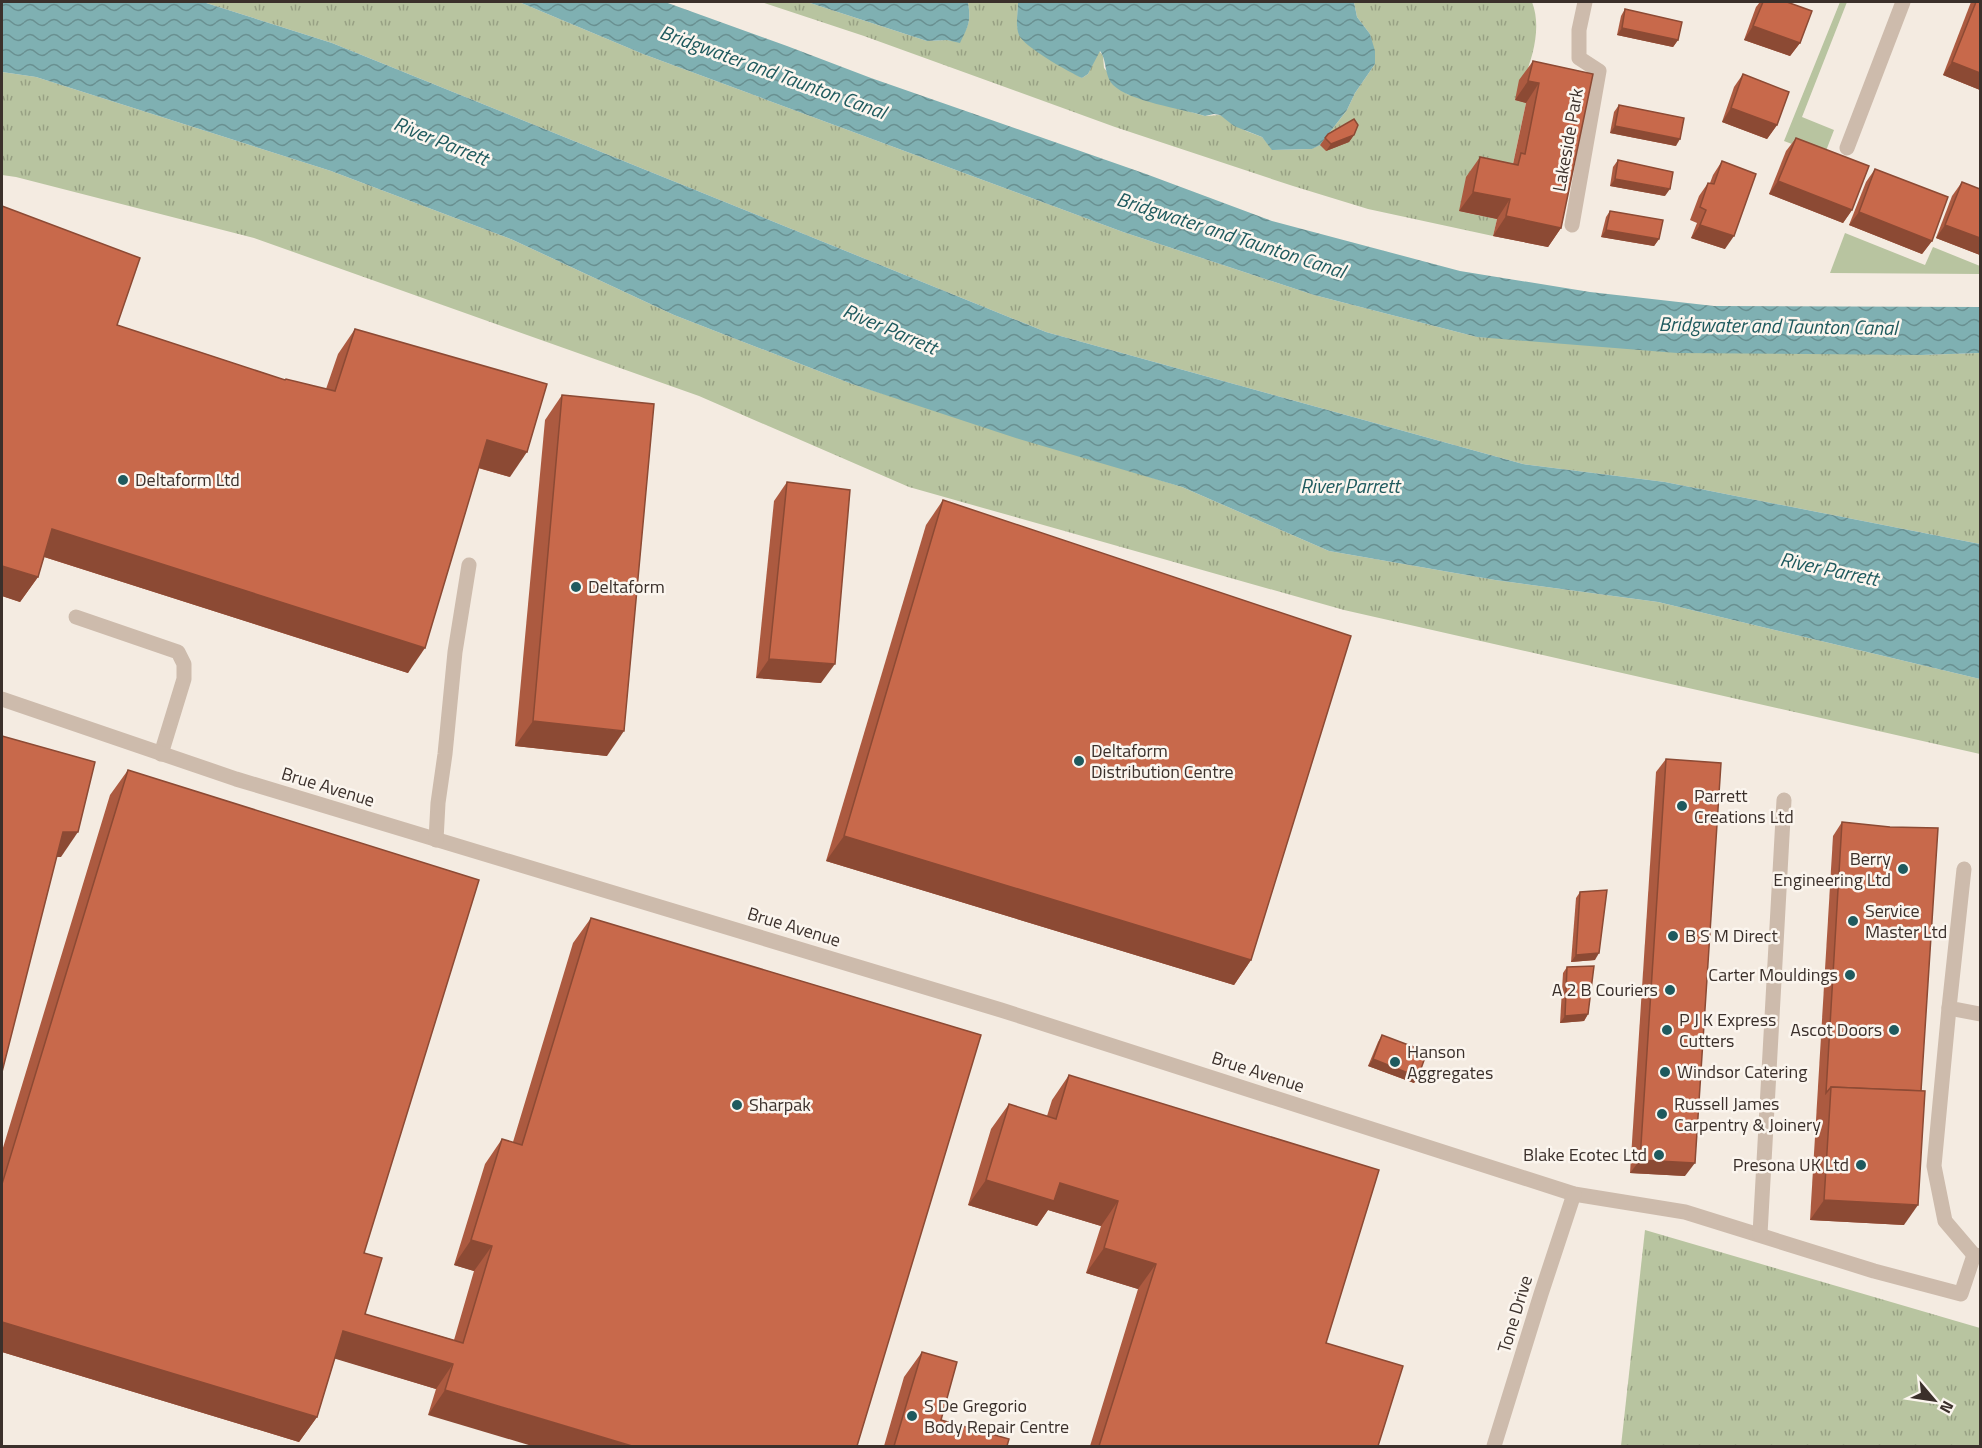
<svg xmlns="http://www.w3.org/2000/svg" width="1982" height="1448" font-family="'Titillium Web',sans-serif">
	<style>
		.grass { fill: url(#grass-tufts) }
		.garden { fill: #b8c4a0 }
		.water { fill: url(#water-waves) }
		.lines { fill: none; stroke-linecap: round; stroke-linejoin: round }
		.minor { stroke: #cdbbac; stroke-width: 15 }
		.wall { fill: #ac5a40 }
		.shaded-wall { fill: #8c4a34 }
		.building { fill: #c8694b; stroke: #8c4a34; stroke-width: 1.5 }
		.poi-dot { fill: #1f5a5e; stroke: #fbf5ee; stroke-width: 2 }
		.labels { text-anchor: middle; stroke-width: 5; stroke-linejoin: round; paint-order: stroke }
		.street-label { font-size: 18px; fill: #3b302b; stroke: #fbf5ee }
		.poi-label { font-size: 18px; fill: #3b302b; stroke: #fbf5ee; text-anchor: start }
		.water-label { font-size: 20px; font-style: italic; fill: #1f5a5e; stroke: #fbf5ee }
	</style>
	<defs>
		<pattern id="grass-tufts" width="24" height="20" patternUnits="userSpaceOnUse" patternTransform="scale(1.5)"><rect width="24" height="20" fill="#b8c4a0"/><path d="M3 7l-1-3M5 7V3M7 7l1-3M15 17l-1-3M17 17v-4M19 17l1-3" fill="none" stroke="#97a083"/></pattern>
		<pattern id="water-waves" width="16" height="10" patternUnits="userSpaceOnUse" patternTransform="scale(1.5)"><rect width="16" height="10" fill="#7fb0b2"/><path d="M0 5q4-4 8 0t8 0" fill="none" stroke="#699091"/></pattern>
	</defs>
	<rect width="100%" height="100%" fill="#f4ebe1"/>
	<g class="grass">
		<polygon points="203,2 519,2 643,54 1123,232 1314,295 1477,337 1921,355 1980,353 1980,544 1665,482 1523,464 1046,332 332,43"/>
		<path d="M761,2H807L927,41L947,40L959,42C969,25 971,21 968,2H1018L1017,27L1058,64L1082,78L1088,74L1099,51L1103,56L1104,68L1127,94L1205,116L1220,115L1246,131L1262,137L1273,150L1311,149L1320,145L1347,110L1355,93L1375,64L1370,34L1357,17L1354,2H1532C1544,33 1528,71 1515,100L1526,103L1511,173L1459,211L1497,219L1493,236L1368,209L1293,186L1115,127L864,36Z"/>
		<polygon points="2,72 36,77 331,171 513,240 674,315 852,384 1182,487 1329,551 1495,580 1658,602 1980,679 1980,754 1344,610 909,487 699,396 254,238 16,177 2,175"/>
		<polygon points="1645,1230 1980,1328 1980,1446 1621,1446"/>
	</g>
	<g class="garden">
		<polygon points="1840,2 1847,2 1802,117 1834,130 1824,156 1784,141"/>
		<polygon points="1845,233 1925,265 1933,247 1980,266 1980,274 1830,273"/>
	</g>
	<g class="water">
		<polygon points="2,2 203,2 332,43 1046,332 1523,464 1665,482 1980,544 1980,679 1658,602 1495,580 1329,551 1182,487 1019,439 852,384 674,315 513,240 331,171 36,77 2,72"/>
		<polygon points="519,2 665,2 787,46 871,78 1146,174 1272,221 1460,271 1590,292 1714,306 1980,307 1980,353 1921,355 1677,353 1477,337 1314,295 1123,232 643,54"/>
		<path d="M807,2H968C971,21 969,25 960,43L947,40L927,41Z"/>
		<path d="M1018,2H1354L1357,17L1370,34L1375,51V64L1355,93L1347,110L1320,145L1312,149L1272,150L1262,137L1234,126L1220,115L1214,114L1205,116C1180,108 1131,102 1113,85C1104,75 1107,60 1100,51L1088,74L1082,78C1069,72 1024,47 1019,35C1015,25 1018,13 1018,2Z"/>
	</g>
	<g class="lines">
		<g class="minor">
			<polyline points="1847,148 1903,2"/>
			<polyline points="1572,225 1599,71 1579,58 1579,30 1585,2"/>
			<polyline points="76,617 178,652 184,664 184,679 161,754"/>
			<polyline points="2,699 236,779 1001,1010 1574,1194 1685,1212 1874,1271 1961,1294 1974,1255 1980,1256"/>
			<polyline points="436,840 438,803 445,754 455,652 469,565"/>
			<polyline points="1964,869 1949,1008 1980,1014"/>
			<polyline points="1949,1008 1934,1166 1945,1221 1974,1255"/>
			<polyline points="1760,1234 1784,800"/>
			<polyline points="1494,1446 1541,1294 1574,1194"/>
		</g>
	</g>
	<g class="wall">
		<polygon points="1760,2 1787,2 1800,43 1790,56 1744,40 1756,7"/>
		<polygon points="1971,2 1980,2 1980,90 1943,75"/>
		<polygon points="1625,9 1678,40 1673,47 1617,35 1621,16"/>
		<polygon points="1533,61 1593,74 1561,228 1548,247 1493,236 1497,219 1459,211 1466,177 1480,157 1513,164 1526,103 1515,100 1519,80"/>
		<polygon points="1743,74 1777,125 1767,139 1722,122 1734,87"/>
		<polygon points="1619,105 1676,146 1610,133 1614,112"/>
		<polygon points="1328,134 1354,135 1349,142 1326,151 1320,145"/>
		<polygon points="1796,138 1852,210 1843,223 1769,194 1786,151"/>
		<polygon points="1618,160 1665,196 1610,186 1613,167"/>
		<polygon points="1722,161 1725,249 1691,238 1697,223 1690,220 1699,196 1708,183 1710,183 1713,175"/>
		<polygon points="1875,169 1932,241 1922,254 1849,225 1866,182"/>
		<polygon points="1962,182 1980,189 1980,255 1936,238 1952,196"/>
		<polygon points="2,206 117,325 285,380 326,389 338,354 355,329 510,477 478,468 408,673 44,557 38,577 20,602 2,596"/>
		<polygon points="1610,211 1659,239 1654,246 1601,237 1606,217"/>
		<polygon points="562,395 607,756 515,746 545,420"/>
		<polygon points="787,482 821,683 756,678 774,501"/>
		<polygon points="943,500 1251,960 1234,985 826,861 926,525"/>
		<polygon points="1666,759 1685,1176 1630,1173 1656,772"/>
		<polygon points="128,770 364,1253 365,1314 454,1340 474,1271 454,1265 485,1164 502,1139 513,1142 573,943 591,918 981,1035 428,1415 436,1389 335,1358 317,1417 299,1442 2,1352 2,1151 110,795"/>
		<polygon points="1842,822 1904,1225 1810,1220 1833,836"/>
		<polygon points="1580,892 1595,960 1571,962 1576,898"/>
		<polygon points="1567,967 1588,1014 1584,1021 1560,1023 1563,973"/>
		<polygon points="1382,1035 1418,1077 1414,1083 1368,1066 1378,1042"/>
		<polygon points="1069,1075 1326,1343 1378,1446 1090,1446 1138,1289 1086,1273 1101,1226 1048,1210 1037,1226 968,1205 991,1129 1009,1104 1047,1116 1052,1100"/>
		<polygon points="922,1352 941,1420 1007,1446 884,1446 904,1377"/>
	</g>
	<g class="shaded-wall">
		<polygon points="1753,26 1800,43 1790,56 1744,40"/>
		<polygon points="1622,28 1678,40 1673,47 1617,35"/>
		<polygon points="1952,62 1980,73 1980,90 1943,75"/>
		<polygon points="1528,81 1539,83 1526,103 1515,100"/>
		<polygon points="1731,108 1777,125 1767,139 1722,122"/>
		<polygon points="1615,126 1680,139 1676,146 1610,133"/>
		<polygon points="1354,135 1349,142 1326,151 1331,144"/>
		<polygon points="1615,179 1670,189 1665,196 1610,186"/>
		<polygon points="1778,181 1852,210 1843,223 1769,194"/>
		<polygon points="1473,192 1510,199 1497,219 1459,211"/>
		<polygon points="1859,212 1932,241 1922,254 1849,225"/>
		<polygon points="1506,216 1561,228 1548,247 1493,236"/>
		<polygon points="1700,225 1734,236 1725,249 1691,238"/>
		<polygon points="1945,225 1980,238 1980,255 1936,238"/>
		<polygon points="1606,230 1659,239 1654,246 1601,237"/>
		<polygon points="487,440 527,452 510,477 469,465"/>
		<polygon points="52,529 425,648 408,673 35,554"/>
		<polygon points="2,566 38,577 20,602 2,596"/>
		<polygon points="769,659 835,664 821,683 756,678"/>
		<polygon points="533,721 624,731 607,756 515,746"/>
		<polygon points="63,832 78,832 61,857 46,857"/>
		<polygon points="844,836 1251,960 1234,985 826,861"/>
		<polygon points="1599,953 1595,960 1571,962 1576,955"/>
		<polygon points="1588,1014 1584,1021 1560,1023 1565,1016"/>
		<polygon points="1373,1059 1418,1077 1414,1083 1368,1066"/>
		<polygon points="1640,1160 1695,1163 1685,1176 1630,1173"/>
		<polygon points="986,1180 1060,1183 1118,1201 1101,1226 1048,1210 1037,1226 968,1205"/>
		<polygon points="1824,1200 1918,1205 1904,1225 1810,1220"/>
		<polygon points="471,1240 492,1246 474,1271 454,1265"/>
		<polygon points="1104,1248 1156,1264 1138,1289 1086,1273"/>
		<polygon points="2,1322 317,1417 299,1442 2,1352"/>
		<polygon points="343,1331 453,1364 436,1389 326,1356"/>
		<polygon points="445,1390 632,1446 532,1446 428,1415"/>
	</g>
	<g class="building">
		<polygon points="1763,2 1787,2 1812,11 1800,43 1753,26"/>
		<polygon points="1976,2 1980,2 1980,73 1952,62"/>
		<polygon points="1625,9 1682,22 1678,40 1622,28"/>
		<polygon points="1533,61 1593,74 1561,228 1506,216 1510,199 1473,192 1480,157 1518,165 1521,153 1525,154 1539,83 1528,81"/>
		<polygon points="1743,74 1789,92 1777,125 1731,108"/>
		<polygon points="1619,105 1684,118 1680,139 1615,126"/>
		<polygon points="1354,119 1358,125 1354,135 1331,144 1325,138 1328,134"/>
		<polygon points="1796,138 1869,166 1852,210 1778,181"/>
		<polygon points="1618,160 1673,172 1670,189 1615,179"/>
		<polygon points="1722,161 1756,174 1734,236 1700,225 1706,210 1700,207 1708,183 1714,184"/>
		<polygon points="1875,169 1948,197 1932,241 1859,212"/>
		<polygon points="1962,182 1980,189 1980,238 1945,225"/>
		<polygon points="2,206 140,258 117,325 285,380 286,379 335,391 355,329 547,384 527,452 487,440 425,648 52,529 38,577 2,566"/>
		<polygon points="1610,211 1663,220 1659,239 1606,230"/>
		<polygon points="562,395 654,404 624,731 533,721"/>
		<polygon points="787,482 850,490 835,664 769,659"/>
		<polygon points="943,500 1351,636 1251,960 844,836"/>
		<polygon points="2,736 95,762 78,832 63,832 2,1072"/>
		<polygon points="1666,759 1721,763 1695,1163 1640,1160"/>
		<polygon points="128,770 479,880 364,1253 382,1258 365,1314 463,1343 492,1246 471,1240 502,1139 522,1145 591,918 981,1035 857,1446 632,1446 445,1390 453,1364 343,1331 317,1417 2,1322 2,1184"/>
		<polygon points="1842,822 1890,827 1938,828 1921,1091 1831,1087 1826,1093"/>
		<polygon points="1607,890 1599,953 1576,955 1580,892"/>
		<polygon points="1594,966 1588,1014 1565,1016 1567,967"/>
		<polygon points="1382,1035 1427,1052 1418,1077 1373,1059"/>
		<polygon points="1069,1075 1379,1170 1326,1343 1403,1366 1378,1446 1099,1446 1156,1264 1104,1248 1118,1201 1060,1183 1054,1201 986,1180 1009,1104 1056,1119"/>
		<polygon points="1831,1087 1925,1091 1918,1205 1824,1200"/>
		<polygon points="922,1352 957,1362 941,1420 1009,1439 1007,1446 894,1446"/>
	</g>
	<g class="poi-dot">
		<circle cx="123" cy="480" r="6"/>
		<circle cx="576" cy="587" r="6"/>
		<circle cx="1079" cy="761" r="6"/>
		<circle cx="1682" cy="806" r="6"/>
		<circle cx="1903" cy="869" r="6"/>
		<circle cx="1853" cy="921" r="6"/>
		<circle cx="1673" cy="936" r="6"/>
		<circle cx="1850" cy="975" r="6"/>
		<circle cx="1670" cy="990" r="6"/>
		<circle cx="1667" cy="1030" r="6"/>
		<circle cx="1894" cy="1030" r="6"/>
		<circle cx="1395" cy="1062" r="6"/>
		<circle cx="1665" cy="1072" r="6"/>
		<circle cx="737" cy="1105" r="6"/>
		<circle cx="1662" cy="1114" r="6"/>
		<circle cx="1659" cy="1155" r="6"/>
		<circle cx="1861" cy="1165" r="6"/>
		<circle cx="912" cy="1416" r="6"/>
	</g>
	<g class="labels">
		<g class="street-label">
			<text transform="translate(1568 140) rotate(-80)" y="6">Lakeside Park</text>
			<text transform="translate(328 787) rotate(17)" y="6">Brue Avenue</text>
			<text transform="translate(794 927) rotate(17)" y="6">Brue Avenue</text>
			<text transform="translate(1258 1072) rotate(18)" y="6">Brue Avenue</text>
			<text transform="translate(1515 1314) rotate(-73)" y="6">Tone Drive</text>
		</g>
		<g class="poi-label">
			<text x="135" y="486">Deltaform Ltd</text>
			<text x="588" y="593">Deltaform</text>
			<text x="1091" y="757">Deltaform<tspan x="1091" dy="21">Distribution Centre</tspan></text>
			<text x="1694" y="802">Parrett<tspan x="1694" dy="21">Creations Ltd</tspan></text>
			<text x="1891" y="865" text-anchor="end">Berry<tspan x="1891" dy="21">Engineering Ltd</tspan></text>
			<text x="1865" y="917">Service<tspan x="1865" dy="21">Master Ltd</tspan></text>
			<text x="1685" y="942">B S M Direct</text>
			<text x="1838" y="981" text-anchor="end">Carter Mouldings</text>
			<text x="1658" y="996" text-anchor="end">A 2 B Couriers</text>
			<text x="1679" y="1026">P J K Express<tspan x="1679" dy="21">Cutters</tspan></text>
			<text x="1882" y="1036" text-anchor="end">Ascot Doors</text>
			<text x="1407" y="1058">Hanson<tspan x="1407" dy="21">Aggregates</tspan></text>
			<text x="1677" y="1078">Windsor Catering</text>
			<text x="1674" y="1110">Russell James<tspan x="1674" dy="21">Carpentry &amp; Joinery</tspan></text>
			<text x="749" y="1111">Sharpak</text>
			<text x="1647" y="1161" text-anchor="end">Blake Ecotec Ltd</text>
			<text x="1849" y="1171" text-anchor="end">Presona UK Ltd</text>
			<text x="924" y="1412">S De Gregorio<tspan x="924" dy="21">Body Repair Centre</tspan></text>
		</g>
		<g class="water-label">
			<text transform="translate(773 72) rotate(20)" y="7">Bridgwater and Taunton Canal</text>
			<text transform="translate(441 141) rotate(22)" y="7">River Parrett</text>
			<text transform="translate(1231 235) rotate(18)" y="7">Bridgwater and Taunton Canal</text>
			<text transform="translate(1778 326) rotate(1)" y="7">Bridgwater and Taunton Canal</text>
			<text transform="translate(890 329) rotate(23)" y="7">River Parrett</text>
			<text x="1350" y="493">River Parrett</text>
			<text transform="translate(1829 569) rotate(12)" y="7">River Parrett</text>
		</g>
	</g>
	<rect width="1982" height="1448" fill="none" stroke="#3b302b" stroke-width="6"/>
	<g transform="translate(1934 1400) rotate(119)" stroke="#fbf5ee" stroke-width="4.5" paint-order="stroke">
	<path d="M0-4.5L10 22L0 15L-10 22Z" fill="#3b302b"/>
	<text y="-9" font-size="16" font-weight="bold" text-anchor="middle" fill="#3b302b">N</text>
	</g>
</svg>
